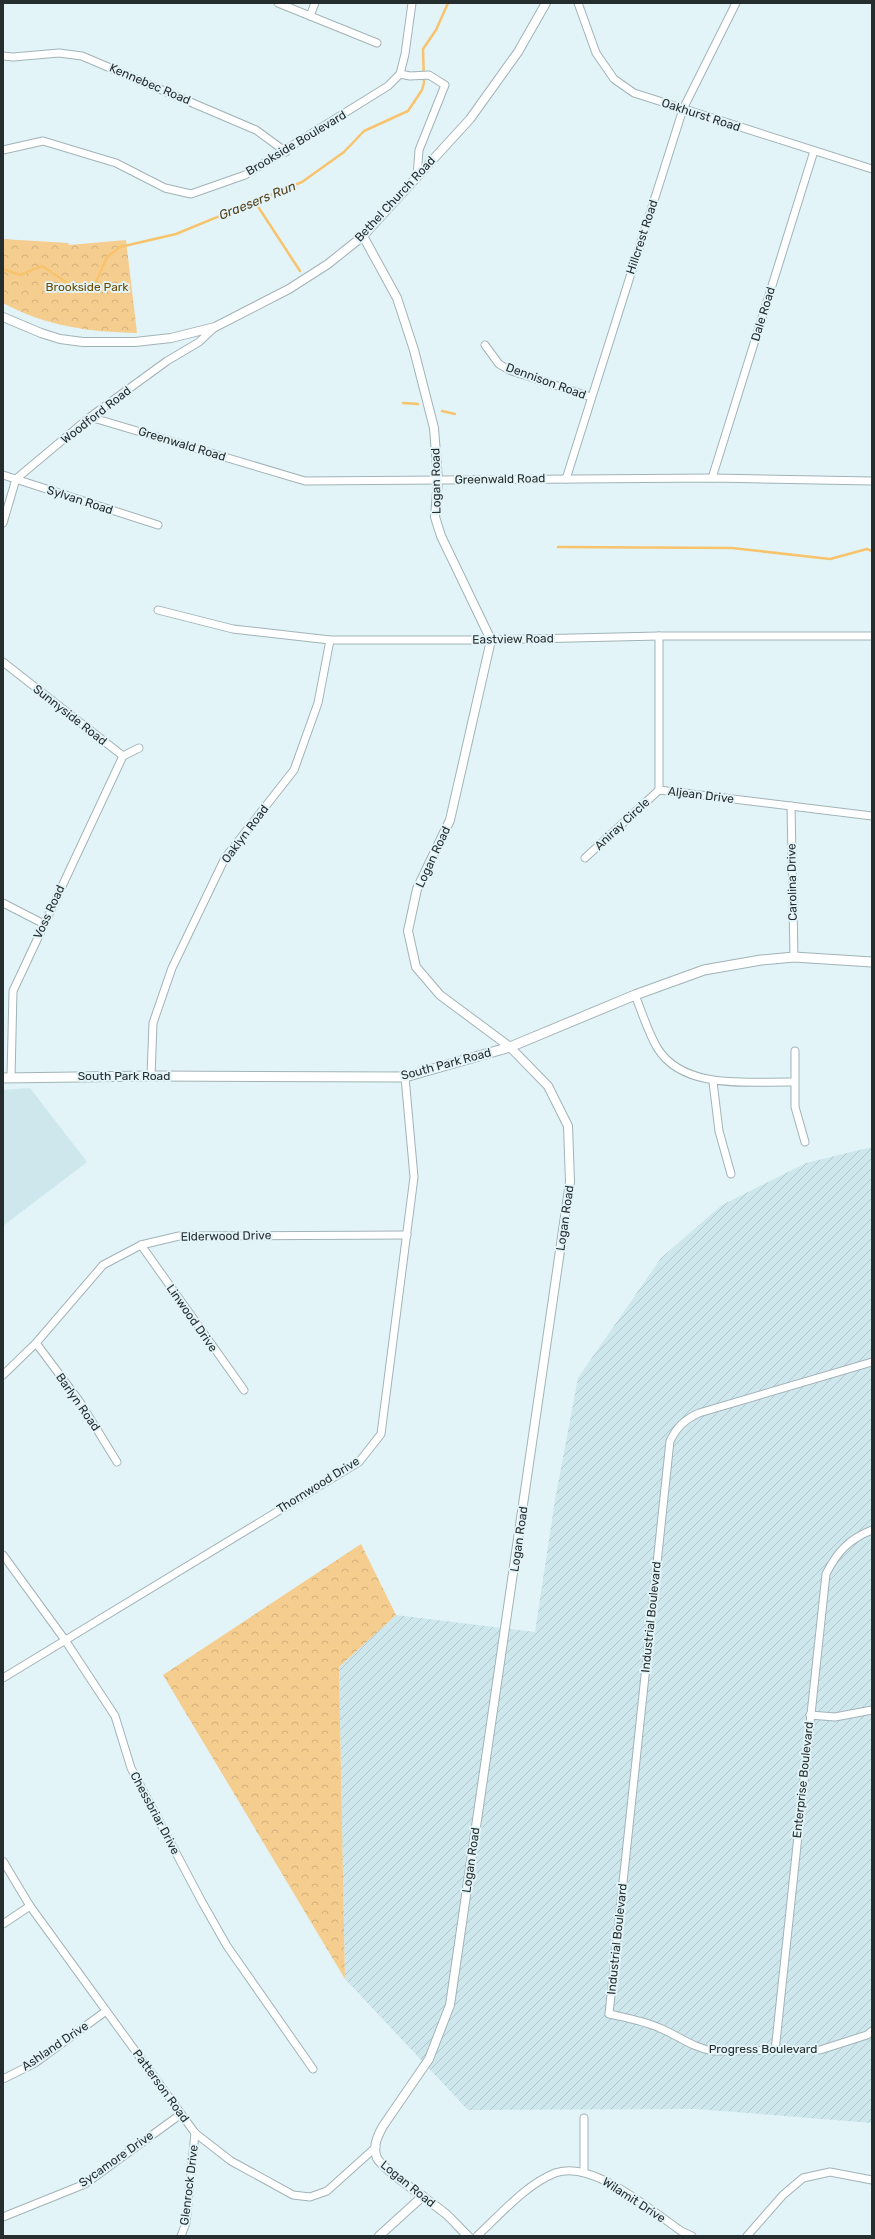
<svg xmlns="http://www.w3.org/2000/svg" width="875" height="2239" font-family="Rubik,sans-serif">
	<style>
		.built { fill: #cde7ed }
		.industrial { fill: url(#industrial-furrows) }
		.forest { fill: url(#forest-crowns) }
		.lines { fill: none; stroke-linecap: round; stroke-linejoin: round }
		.stream { stroke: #f8c36d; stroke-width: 2.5 }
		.minor-casing { stroke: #a2b3b7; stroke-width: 9 }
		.tertiary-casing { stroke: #a2b3b7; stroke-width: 10 }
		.secondary-casing { stroke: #a2b3b7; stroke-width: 11 }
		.minor { stroke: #fff; stroke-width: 7 }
		.tertiary { stroke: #fff; stroke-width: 8 }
		.secondary { stroke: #fff; stroke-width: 9 }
		.labels { text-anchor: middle; stroke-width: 4; stroke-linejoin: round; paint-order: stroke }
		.street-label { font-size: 12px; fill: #262d2f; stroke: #e2f4f8 }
		.park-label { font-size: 12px; fill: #6e4c04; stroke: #e2f4f8 }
		.water-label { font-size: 13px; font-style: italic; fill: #57421d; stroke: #e2f4f8 }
	</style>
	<defs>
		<pattern id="industrial-furrows" width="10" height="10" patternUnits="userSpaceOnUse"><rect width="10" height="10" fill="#cde7ed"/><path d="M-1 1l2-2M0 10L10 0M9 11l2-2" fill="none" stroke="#b0c6cc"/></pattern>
		<pattern id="forest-crowns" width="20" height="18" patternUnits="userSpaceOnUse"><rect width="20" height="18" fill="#f5cd8f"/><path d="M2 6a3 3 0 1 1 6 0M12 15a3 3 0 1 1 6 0" fill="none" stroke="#d2b07c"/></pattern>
	</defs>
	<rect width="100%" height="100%" fill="#e2f4f8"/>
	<polygon class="built" points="30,1088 87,1162 3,1226 3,1090"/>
	<polygon class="industrial" points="872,1147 872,2123 697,2109 468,2110 345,1979 339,1667 396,1615 535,1632 555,1500 578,1378 661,1258 722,1205 806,1163"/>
	<g class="forest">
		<path d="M3,239L68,243L69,245L126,240L137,333C89,332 45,326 3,303Z"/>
		<polygon points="361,1544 396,1615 339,1667 345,1979 163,1675"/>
	</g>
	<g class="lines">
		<g class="stream">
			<polyline points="255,202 300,271"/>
			<polyline points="3,269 20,275 42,266 69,284 70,290 81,290 96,282 107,257 120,247 176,234 302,182 344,152 364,131 408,111 422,90 424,83 423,49 436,30 448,3"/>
			<polyline points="403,403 418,404"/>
			<polyline points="442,411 455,414"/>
			<polyline points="558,547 732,548 830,559 867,549 872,551"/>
		</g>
		<defs>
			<g id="minor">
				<polyline points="278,3 377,43"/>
				<polyline points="578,3 596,53 614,79 634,93 872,169"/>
				<polyline points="310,16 315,3"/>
				<polyline points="3,56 13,57 59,53 82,56 256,130 286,152"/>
				<polyline points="400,74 405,54 412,3"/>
				<polyline points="3,150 43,141 116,163 165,188 191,194 245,175 388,86 400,74 410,76 429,75 445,85 419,150 417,177"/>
				<polyline points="485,345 499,364 509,370 591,397"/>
				<polyline points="90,417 305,481 712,478 872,481"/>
				<polyline points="3,475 158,525"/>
				<polyline points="712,478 814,151"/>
				<polyline points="566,479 683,109 736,3"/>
				<polyline points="3,523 16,479 90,417 167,361 199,342 215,327"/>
				<polyline points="158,610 233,629 330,640 491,640 659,636 872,636"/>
				<polyline points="659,636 659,790 872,816"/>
				<polyline points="3,662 123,756"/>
				<polyline points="123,756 139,748"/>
				<polyline points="791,806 794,957"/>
				<polyline points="585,858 659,790"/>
				<polyline points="3,903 44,924"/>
				<path d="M635,995C642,1012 648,1033 658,1049C685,1091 751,1081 794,1082"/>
				<polyline points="795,1051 795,1107 805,1142"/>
				<polyline points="151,1076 153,1023 172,968 225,858 294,770 318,703 330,640"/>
				<polyline points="11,1077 13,991 123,756"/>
				<polyline points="713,1082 719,1131 731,1174"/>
				<polyline points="141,1245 244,1390"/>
				<polyline points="36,1343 80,1402 117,1462"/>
				<path d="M872,1362L699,1413C684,1420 677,1427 670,1441L609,2014C627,2018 645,2021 662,2029C680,2037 694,2048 713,2051L820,2050L867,2035L872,2031"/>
				<polyline points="3,1375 36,1343 103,1265 141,1245 179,1236 407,1235"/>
				<polyline points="3,1555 65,1640 115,1716 131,1768 202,1902 227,1946 313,2069"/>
				<polyline points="3,1678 359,1462 381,1434 414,1177 405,1077"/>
				<polyline points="810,1715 835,1717 872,1710"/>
				<polyline points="3,1861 30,1906 195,2133 231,2161 293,2195 310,2197 327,2191 376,2147"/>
				<polyline points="3,1924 30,1906"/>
				<path d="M775,2051L826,1574C837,1552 849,1539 872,1530"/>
				<polyline points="3,2079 35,2063 106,2011"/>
				<polyline points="584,2171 584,2118"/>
				<polyline points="3,2217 85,2184 181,2114"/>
				<polyline points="181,2236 186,2223 195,2133"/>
				<path d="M477,2236C500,2215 525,2185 555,2173C592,2159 652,2211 681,2231L692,2236"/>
				<polyline points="747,2236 783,2195 803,2178 830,2172 872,2180"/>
			</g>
			<g id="tertiary">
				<path d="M363,236L397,298L414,350L434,428L438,480L435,517L441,536L491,640L450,820L417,889L408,931L416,967L440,995L510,1047L548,1086L568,1126L570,1182L450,2005L429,2059L383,2126C378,2135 372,2147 377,2158C383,2170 433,2203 446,2214C454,2221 460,2229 468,2236"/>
				<polyline points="3,317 41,333 60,339 83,342 135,342 171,338 215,327 289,289 328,264 363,236 470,119 518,52 546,3"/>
				<polyline points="379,2236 423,2196"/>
			</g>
			<polyline id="secondary" points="3,1078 151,1076 405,1077 510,1047 635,995 704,970 761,960 794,957 872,962"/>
		</defs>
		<use href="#minor" class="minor-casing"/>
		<use href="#tertiary" class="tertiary-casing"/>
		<use href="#secondary" class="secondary-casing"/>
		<use href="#minor" class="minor"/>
		<use href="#tertiary" class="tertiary"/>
		<use href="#secondary" class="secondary"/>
	</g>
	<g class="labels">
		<g class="street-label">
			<text transform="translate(150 84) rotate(23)" y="4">Kennebec Road</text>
			<text transform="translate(701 115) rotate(18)" y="4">Oakhurst Road</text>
			<text transform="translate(296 143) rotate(-31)" y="4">Brookside Boulevard</text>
			<text transform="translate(395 199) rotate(-47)" y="4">Bethel Church Road</text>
			<text transform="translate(642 237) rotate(-72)" y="4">Hillcrest Road</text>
			<text transform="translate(763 314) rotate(-73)" y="4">Dale Road</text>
			<text transform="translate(546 381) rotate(20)" y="4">Dennison Road</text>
			<text transform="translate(96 415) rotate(-38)" y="4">Woodford Road</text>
			<text transform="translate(182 444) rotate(17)" y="4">Greenwald Road</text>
			<text transform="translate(500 479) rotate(-1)" y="4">Greenwald Road</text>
			<text transform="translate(436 481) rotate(-91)" y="4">Logan Road</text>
			<text transform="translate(80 500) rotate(18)" y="4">Sylvan Road</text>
			<text transform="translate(513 639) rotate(-1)" y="4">Eastview Road</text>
			<text transform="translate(70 715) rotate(38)" y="4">Sunnyside Road</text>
			<text transform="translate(701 795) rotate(7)" y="4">Aljean Drive</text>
			<text transform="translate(622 824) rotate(-43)" y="4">Aniray Circle</text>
			<text transform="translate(245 834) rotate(-53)" y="4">Oaklyn Road</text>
			<text transform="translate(433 857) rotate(-65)" y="4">Logan Road</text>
			<text transform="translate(792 882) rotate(-91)" y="4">Carolina Drive</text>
			<text transform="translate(49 912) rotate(-65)" y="4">Voss Road</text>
			<text transform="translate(446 1064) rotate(-15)" y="4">South Park Road</text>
			<text x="124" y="1080">South Park Road</text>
			<text transform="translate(565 1218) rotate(-82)" y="4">Logan Road</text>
			<text transform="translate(226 1236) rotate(-1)" y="4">Elderwood Drive</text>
			<text transform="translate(192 1318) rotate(55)" y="4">Linwood Drive</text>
			<text transform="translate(78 1402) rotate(55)" y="4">Barlyn Road</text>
			<text transform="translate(318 1485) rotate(-32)" y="4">Thornwood Drive</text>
			<text transform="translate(519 1539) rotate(-82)" y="4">Logan Road</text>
			<text transform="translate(651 1617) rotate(-84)" y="4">Industrial Boulevard</text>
			<text transform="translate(803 1780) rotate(-84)" y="4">Enterprise Boulevard</text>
			<text transform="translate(155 1813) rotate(62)" y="4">Chessbriar Drive</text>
			<text transform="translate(471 1860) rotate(-82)" y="4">Logan Road</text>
			<text transform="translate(617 1939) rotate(-84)" y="4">Industrial Boulevard</text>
			<text transform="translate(55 2046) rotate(-34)" y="4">Ashland Drive</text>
			<text x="763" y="2053">Progress Boulevard</text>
			<text transform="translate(161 2086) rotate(54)" y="4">Patterson Road</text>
			<text transform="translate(116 2159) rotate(-35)" y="4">Sycamore Drive</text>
			<text transform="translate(408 2184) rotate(39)" y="4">Logan Road</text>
			<text transform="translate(189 2185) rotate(-83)" y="4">Glenrock Drive</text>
			<text transform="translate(634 2200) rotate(33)" y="4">Wilamit Drive</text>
		</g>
		<g class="park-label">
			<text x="87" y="291">Brookside Park</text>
		</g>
		<g class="water-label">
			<text transform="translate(257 200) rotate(-22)" y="5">Graesers Run</text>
		</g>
	</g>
	<rect width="875" height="2239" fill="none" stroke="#262d2f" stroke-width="8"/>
</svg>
